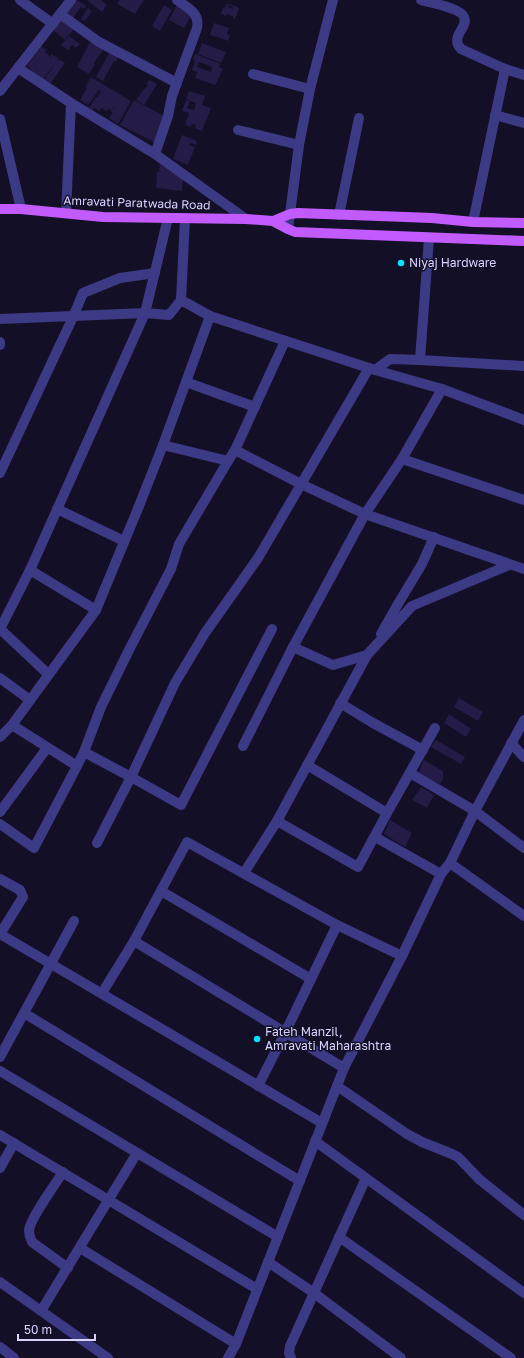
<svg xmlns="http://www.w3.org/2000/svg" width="524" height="1358" font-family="'Golos Text',sans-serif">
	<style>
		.building { fill: #241b47; fill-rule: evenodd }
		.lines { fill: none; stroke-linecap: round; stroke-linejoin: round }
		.minor { stroke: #3d3a85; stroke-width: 10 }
		.major { stroke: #c25bff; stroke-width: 10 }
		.poi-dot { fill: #00e5ff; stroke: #130f26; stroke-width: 1.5 }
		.labels { text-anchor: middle; stroke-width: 3; stroke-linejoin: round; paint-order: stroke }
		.street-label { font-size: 12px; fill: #d9d4ff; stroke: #130f26 }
		.poi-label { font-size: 12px; fill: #d9d4ff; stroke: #130f26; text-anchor: start }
	</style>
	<rect width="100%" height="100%" fill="#130f26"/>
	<g class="building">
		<polygon points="75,0 77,0 86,6 84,9 81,7 73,18 66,12"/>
		<polygon points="87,0 101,0 107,5 102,12"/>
		<polygon points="119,0 144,0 135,14 117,4"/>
		<polygon points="227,3 229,4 228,7 233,9 233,7 230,6 230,4 239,8 235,19 233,18 233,16 226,14 226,16 221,14 223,7 225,8"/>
		<polygon points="164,5 172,10 160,31 152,26"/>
		<polygon points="177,5 192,14 184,28 169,20"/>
		<polygon points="88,8 92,11 85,21 81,19"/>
		<polygon points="61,19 74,29 65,40 53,30"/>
		<polygon points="214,23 229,28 227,34 230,35 228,41 210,35"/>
		<polygon points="69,36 80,44 76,48 72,45 68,50 61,45"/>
		<polygon points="90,42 104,49 94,63 95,64 89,74 77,67"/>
		<polygon points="202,43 226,52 221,63 198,54"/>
		<polygon points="41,46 46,50 45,52 51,57 51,54 58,58 57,60 58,61 59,59 65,63 50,84 44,80 56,62 41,82 31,71 32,70 27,66"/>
		<polygon points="110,51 119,56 115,62 114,61 103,81 96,77"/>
		<path d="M195,54L221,64L219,67L223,69L215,85L195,78L197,72L192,70L195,61L193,60ZM199,62L212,67L211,72L197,67Z"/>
		<polygon points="91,77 131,101 118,124 109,118 113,112 111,111 113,108 114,109 115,106 111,110 108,109 106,111 101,108 100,111 94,108 93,110 89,108 95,98 97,98 101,91 99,90 88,105 80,100 87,88 85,87"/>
		<polygon points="149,80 157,84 144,105 136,100 144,89 145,89 148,85 146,84"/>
		<polygon points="189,91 205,96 202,105 211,108 202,131 195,128 196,125 192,124 191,127 185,125 189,113 182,111 186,100 190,101 187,108 194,110 196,103 186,99"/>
		<polygon points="134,100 164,116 161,120 164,122 154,142 120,125"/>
		<polygon points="182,135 197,141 196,145 190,143 189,145 195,147 188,165 173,159"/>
		<polygon points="160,164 183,178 182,191 156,188 157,172 159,172"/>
		<polygon points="459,698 483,712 478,721 454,707"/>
		<polygon points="449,714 471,729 466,737 444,723"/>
		<polygon points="436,740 465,757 461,764 431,747"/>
		<polygon points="424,760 443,771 443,779 440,784 418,773"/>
		<polygon points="421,787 434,795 427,808 412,800"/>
		<polygon points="390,820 412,833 405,847 384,834"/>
	</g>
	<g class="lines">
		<g class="minor">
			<polyline points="20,0 53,24"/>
			<path d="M421,0C431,3 461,8 464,17C469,28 449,36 461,49L505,69L524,75"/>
			<polyline points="60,14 99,42 177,83"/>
			<polyline points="18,68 71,103 155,154 246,219"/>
			<polyline points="253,74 310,89"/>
			<polyline points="0,91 71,0"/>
			<polyline points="495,115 524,123"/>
			<polyline points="0,119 21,209"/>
			<polyline points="238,130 299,145"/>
			<path d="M155,154L168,116L172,96L197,28C200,13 188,8 177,0"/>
			<polyline points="66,213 71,103"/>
			<polyline points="339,215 359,118"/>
			<polyline points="473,222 505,69"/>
			<polyline points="288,229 299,145 310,89 333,0"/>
			<polyline points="210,316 375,370 442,389 524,420"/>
			<polyline points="0,319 145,313 169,315 181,300"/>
			<polyline points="0,342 0,345"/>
			<polyline points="420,360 524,366"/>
			<polyline points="375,370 390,359 420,360 429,238"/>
			<polyline points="186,382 255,407"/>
			<polyline points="163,445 228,461 235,450 285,341"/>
			<polyline points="235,450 301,484 365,514 524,569"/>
			<polyline points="402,459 442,389"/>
			<polyline points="0,473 73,317 83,293 120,278 155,273"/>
			<polyline points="57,509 124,541"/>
			<polyline points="30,570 96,610"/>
			<polyline points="0,629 30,570 145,313 168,218"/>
			<polyline points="0,629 48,674"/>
			<polyline points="381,634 398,604 422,564 434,537"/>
			<polyline points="293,647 333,665 367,655 412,606 509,565"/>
			<polyline points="0,678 30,700"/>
			<polyline points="340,703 373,723 423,750"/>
			<polyline points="12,725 77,766 84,752 131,777 175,683 205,633 258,558 369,368"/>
			<polyline points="0,737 12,725 96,610 139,506 163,445 210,316 181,300 185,219"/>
			<polyline points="511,743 524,757"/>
			<polyline points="243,746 293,647 365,514 402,459 524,500"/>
			<polyline points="84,752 101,707 129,650 171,569 179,544 228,461"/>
			<polyline points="307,765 387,813"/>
			<polyline points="410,773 475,811 524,848"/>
			<polyline points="0,812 47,748"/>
			<polyline points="277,821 358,867 387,813 435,728"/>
			<polyline points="0,824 34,848 77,766"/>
			<polyline points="375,837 441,874"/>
			<polyline points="97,843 131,777 181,805 272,629"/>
			<polyline points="450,863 524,916"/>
			<polyline points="244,873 277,821 367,655"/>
			<polyline points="0,879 20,890 23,897 0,934"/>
			<polyline points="161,891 311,979"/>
			<polyline points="0,934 322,1123"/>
			<polyline points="134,941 344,1068"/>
			<polyline points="102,993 134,941 187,842 337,925 402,956"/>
			<polyline points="24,1013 300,1181"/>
			<polyline points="0,1057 74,921"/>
			<polyline points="0,1071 278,1237"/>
			<polyline points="258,1086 285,1033 337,925"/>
			<polyline points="337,1086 407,1134 422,1142 452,1154 458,1157 479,1179 524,1215"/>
			<polyline points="0,1135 257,1289"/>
			<polyline points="315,1141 524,1293"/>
			<polyline points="0,1168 14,1143"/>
			<path d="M63,1172C55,1185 31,1217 29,1230C29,1234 30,1238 32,1242L68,1268"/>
			<polyline points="339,1237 511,1358"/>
			<polyline points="80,1248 236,1344"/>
			<polyline points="268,1262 314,1293 401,1358"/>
			<polyline points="0,1282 108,1358"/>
			<polyline points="41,1311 137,1153"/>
			<polyline points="0,1347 14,1358"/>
			<polyline points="228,1358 236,1344 344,1068 402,956 441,874 450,863 475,811 524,720"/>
			<polyline points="291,1358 289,1353 290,1346 366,1178"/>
		</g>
		<g class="major">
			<polyline points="0,209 21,209 103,217 246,219 273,221 288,229 295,232 524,241"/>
			<polyline points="273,221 290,214 298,213 432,218 473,222 524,223"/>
		</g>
	</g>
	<g class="poi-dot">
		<circle cx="401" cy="263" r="4"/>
		<circle cx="257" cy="1039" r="4"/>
	</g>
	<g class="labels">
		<g class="street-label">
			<text transform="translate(137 203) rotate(2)" y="4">Amravati Paratwada Road</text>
		</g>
		<g class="poi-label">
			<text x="409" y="267">Niyaj Hardware</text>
			<text x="265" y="1036">Fateh Manzil,<tspan x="265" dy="14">Amravati Maharashtra</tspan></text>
		</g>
	</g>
	<path d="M18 1334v6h77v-6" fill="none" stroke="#d9d4ff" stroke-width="2"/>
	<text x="24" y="1334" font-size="12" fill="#d9d4ff" stroke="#130f26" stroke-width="3" paint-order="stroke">50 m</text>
</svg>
